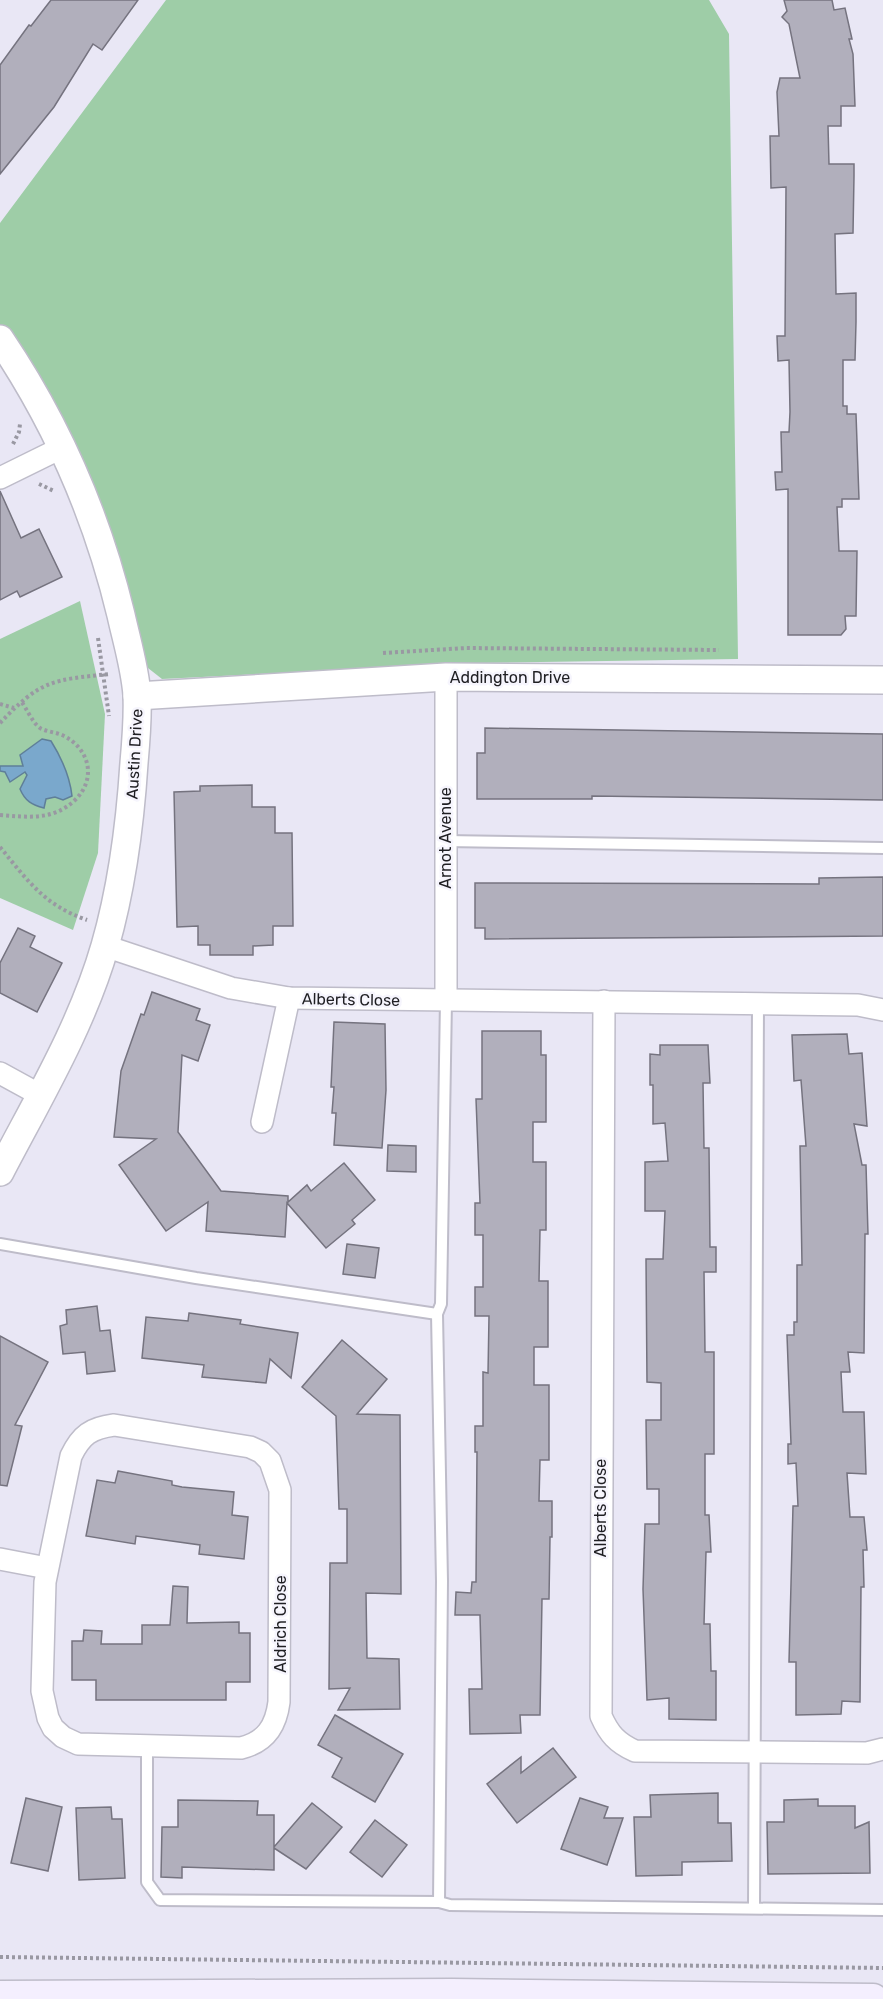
<svg xmlns="http://www.w3.org/2000/svg" width="883" height="1999" font-family="Rubik,sans-serif">
	<style>
		.green { fill: #9ecda7 }
		.water { fill: #7aa8cc; stroke: #5f7f99; stroke-width: 1.5 }
		.building { fill: #b1afbc; stroke: #75737f; stroke-width: 1.5 }
		.lines { fill: none; stroke-linecap: round; stroke-linejoin: round }
		.service-casing { stroke: #bebcc9; stroke-width: 14 }
		.minor-casing { stroke: #bebcc9; stroke-width: 24 }
		.tertiary-casing { stroke: #bebcc9; stroke-width: 30 }
		.secondary-casing { stroke: #bebcc9; stroke-width: 33 }
		.path { stroke: #9998a2; stroke-width: 4; stroke-dasharray: 3 3; stroke-linecap: butt }
		.service { stroke: #fff; stroke-width: 10 }
		.minor { stroke: #fff; stroke-width: 21 }
		.tertiary { stroke: #fff; stroke-width: 27 }
		.secondary { stroke: #f4effe; stroke-width: 30 }
		.labels { text-anchor: middle; stroke-width: 5; stroke-linejoin: round; paint-order: stroke }
		.street-label { font-size: 16px; fill: #1f1f23; stroke: #f6f5fd }
	</style>
	<rect width="100%" height="100%" fill="#e9e7f5"/>
	<g class="green">
		<polygon points="166,0 709,0 729,34 738,659 476,663 162,679 148,668 123,607 0,335 0,223"/>
		<polygon points="80,601 105,714 98,853 73,930 0,898 0,639"/>
	</g>
	<path class="water" d="M42,739L51,741C61,757 70,778 72,796L63,800L55,797L46,799L44,808C32,805 25,801 20,789L27,775L25,772L10,782L5,772L0,771V766H23L20,755Z"/>
	<g class="building">
		<polygon points="51,0 138,0 102,50 93,44 54,107 0,174 0,65 29,25 31,26"/>
		<polygon points="784,0 832,0 834,10 845,8 852,39 849,39 853,54 855,106 841,106 841,126 828,126 829,164 854,164 854,176 853,233 835,234 836,294 856,293 856,322 855,360 843,360 843,406 847,406 847,414 856,414 859,499 842,499 842,507 837,507 839,551 857,551 856,616 845,616 846,629 841,635 788,635 788,489 776,490 775,472 782,472 781,432 789,432 790,412 789,360 778,361 777,336 785,336 786,187 771,188 770,136 779,136 777,92 780,78 800,78 789,24 782,17 787,11"/>
		<polygon points="0,491 21,538 39,529 62,577 20,597 17,591 0,600"/>
		<polygon points="485,728 883,734 883,800 592,796 592,799 477,799 477,753 485,753"/>
		<polygon points="252,785 252,807 275,807 275,833 292,833 293,926 273,926 273,945 253,946 253,955 210,955 210,945 198,945 198,926 177,927 174,792 200,791 200,786"/>
		<polygon points="883,877 883,936 485,939 485,928 475,928 475,883 819,884 819,878"/>
		<polygon points="18,928 35,936 30,947 62,963 37,1012 0,993 0,963"/>
		<polygon points="152,992 200,1009 196,1020 210,1025 198,1061 182,1055 178,1132 221,1191 288,1196 288,1202 307,1185 311,1191 344,1163 375,1200 352,1220 355,1224 326,1248 287,1203 285,1237 206,1231 208,1202 166,1231 119,1165 156,1139 114,1137 121,1071 141,1014 144,1015"/>
		<polygon points="334,1022 385,1024 386,1090 382,1148 334,1145 336,1113 332,1113 334,1087 331,1087"/>
		<polygon points="482,1031 541,1031 541,1055 546,1055 546,1122 533,1122 533,1162 546,1162 546,1230 540,1230 539,1281 548,1281 548,1347 534,1347 534,1385 549,1385 549,1460 540,1460 539,1501 552,1501 552,1537 550,1537 549,1599 542,1599 540,1715 520,1715 521,1733 470,1734 469,1689 482,1689 480,1615 455,1615 456,1592 471,1593 472,1582 476,1582 477,1452 475,1452 475,1426 483,1426 483,1372 488,1373 489,1316 475,1316 475,1287 483,1287 483,1235 475,1235 475,1203 480,1203 476,1099 482,1099"/>
		<polygon points="847,1034 849,1054 862,1053 867,1126 854,1124 862,1165 866,1165 868,1234 865,1234 864,1353 848,1352 850,1372 841,1372 843,1412 864,1412 866,1474 847,1473 850,1517 864,1517 867,1550 863,1550 864,1587 861,1587 860,1702 842,1701 841,1714 796,1715 796,1662 789,1662 793,1506 798,1506 796,1463 788,1464 788,1444 791,1444 787,1335 794,1335 794,1322 797,1322 797,1265 802,1265 800,1146 806,1146 801,1080 794,1081 792,1035"/>
		<polygon points="660,1045 708,1045 710,1083 703,1083 704,1148 709,1148 710,1247 716,1247 716,1272 704,1272 705,1352 714,1352 714,1454 705,1454 705,1515 709,1515 711,1552 706,1552 704,1624 710,1624 711,1671 716,1671 716,1720 669,1719 669,1698 647,1700 643,1589 645,1524 659,1524 659,1489 647,1489 646,1420 661,1420 661,1383 647,1382 646,1259 663,1259 665,1211 645,1211 645,1162 668,1161 665,1123 653,1124 653,1085 650,1085 650,1054 660,1055"/>
		<polygon points="388,1145 416,1146 416,1172 387,1171"/>
		<polygon points="347,1244 379,1248 375,1278 343,1274"/>
		<polygon points="97,1306 100,1331 110,1330 115,1371 87,1374 85,1352 63,1354 60,1326 67,1324 66,1310"/>
		<polygon points="189,1313 241,1320 240,1324 298,1333 291,1378 270,1359 266,1383 202,1377 204,1365 142,1358 146,1317 188,1321"/>
		<polygon points="0,1336 48,1362 15,1425 22,1426 7,1486 0,1485"/>
		<polygon points="342,1340 387,1379 357,1414 400,1415 401,1594 366,1593 367,1658 399,1659 400,1709 338,1710 350,1688 329,1689 330,1563 347,1563 347,1509 339,1509 336,1416 302,1387"/>
		<polygon points="118,1471 172,1481 172,1485 182,1487 234,1492 232,1515 248,1517 244,1559 199,1554 200,1545 136,1536 135,1544 86,1536 97,1480 115,1483"/>
		<polygon points="173,1586 188,1587 187,1623 239,1622 239,1633 250,1633 250,1682 226,1682 226,1700 96,1700 96,1680 72,1680 72,1641 83,1641 84,1630 102,1631 101,1644 142,1644 142,1625 170,1625"/>
		<polygon points="335,1715 403,1754 375,1802 332,1777 342,1758 318,1745"/>
		<polygon points="553,1748 576,1777 517,1823 487,1784 521,1757 521,1773"/>
		<polygon points="718,1793 718,1823 731,1823 732,1861 682,1862 682,1875 636,1876 634,1817 651,1817 650,1795"/>
		<polygon points="26,1798 62,1807 48,1871 11,1863"/>
		<polygon points="580,1798 608,1807 604,1818 623,1818 607,1865 561,1849"/>
		<polygon points="818,1799 818,1806 855,1806 855,1828 869,1822 870,1873 768,1874 767,1822 784,1822 784,1800"/>
		<polygon points="178,1800 258,1801 257,1815 274,1815 274,1847 312,1803 342,1827 306,1869 274,1848 274,1870 182,1867 182,1878 161,1877 162,1827 178,1827"/>
		<polygon points="111,1807 112,1819 122,1819 125,1878 79,1880 76,1808"/>
		<polygon points="375,1820 407,1845 382,1877 350,1852"/>
	</g>
	<g class="lines">
		<defs>
			<g id="service">
				<polyline points="445,841 883,848"/>
				<polyline points="0,1244 196,1278 437,1314"/>
				<polyline points="147,1747 147,1882 160,1900 439,1902 450,1905 883,1910"/>
				<polyline points="439,1902 442,1581 437,1314 441,1304 446,1000"/>
				<polyline points="754,1908 758,1004"/>
			</g>
			<g id="minor">
				<polyline points="0,478 63,447"/>
				<polyline points="446,677 446,1000"/>
				<polyline points="105,946 231,988 289,998 858,1005 883,1010"/>
				<path d="M604,1001L601,1716C609,1734 617,1743 635,1751L867,1753L883,1749"/>
				<polyline points="0,1073 42,1096"/>
				<polyline points="262,1122 289,998"/>
				<path d="M114,1425L250,1447L261,1452L270,1461L280,1490L279,1702C276,1726 266,1742 241,1748L78,1744L63,1737L53,1728L48,1718L42,1691L45,1582L71,1456C81,1435 91,1428 114,1425Z"/>
				<polyline points="0,1559 47,1568"/>
			</g>
			<g id="tertiary">
				<path d="M0,339C58,425 97,515 121,615C127,642 135,668 137,695C138,718 136,741 134,763C130,825 122,887 105,946C82,1026 38,1099 0,1172"/>
				<polyline points="137,696 446,677 883,680"/>
			</g>
			<polyline id="secondary" points="0,1996 452,1994 873,1999"/>
		</defs>
		<use href="#service" class="service-casing"/>
		<use href="#minor" class="minor-casing"/>
		<use href="#tertiary" class="tertiary-casing"/>
		<use href="#secondary" class="secondary-casing"/>
		<g class="path">
			<polyline points="13,444 19,432 20,424"/>
			<polyline points="39,484 54,491"/>
			<polyline points="98,638 109,716"/>
			<polyline points="383,653 466,648 719,650"/>
			<polyline points="0,704 14,708"/>
			<path d="M0,723C41,680 51,680 110,674"/>
			<path d="M0,815C28,817 53,821 75,800C97,779 90,748 62,735C55,732 47,732 40,728C32,722 27,709 21,701"/>
			<path d="M0,847C28,881 44,905 87,920"/>
			<polyline points="0,1957 883,1968"/>
		</g>
		<use href="#service" class="service"/>
		<use href="#minor" class="minor"/>
		<use href="#tertiary" class="tertiary"/>
		<use href="#secondary" class="secondary"/>
	</g>
	<g class="labels">
		<g class="street-label">
			<text x="510" y="683">Addington Drive</text>
			<text transform="translate(134 754) rotate(-87)" y="6">Austin Drive</text>
			<text transform="translate(445 838) rotate(-90)" y="6">Arnot Avenue</text>
			<text transform="translate(351 999) rotate(1)" y="6">Alberts Close</text>
			<text transform="translate(600 1508) rotate(-90)" y="6">Alberts Close</text>
			<text transform="translate(280 1624) rotate(-90)" y="6">Aldrich Close</text>
		</g>
	</g>
</svg>
